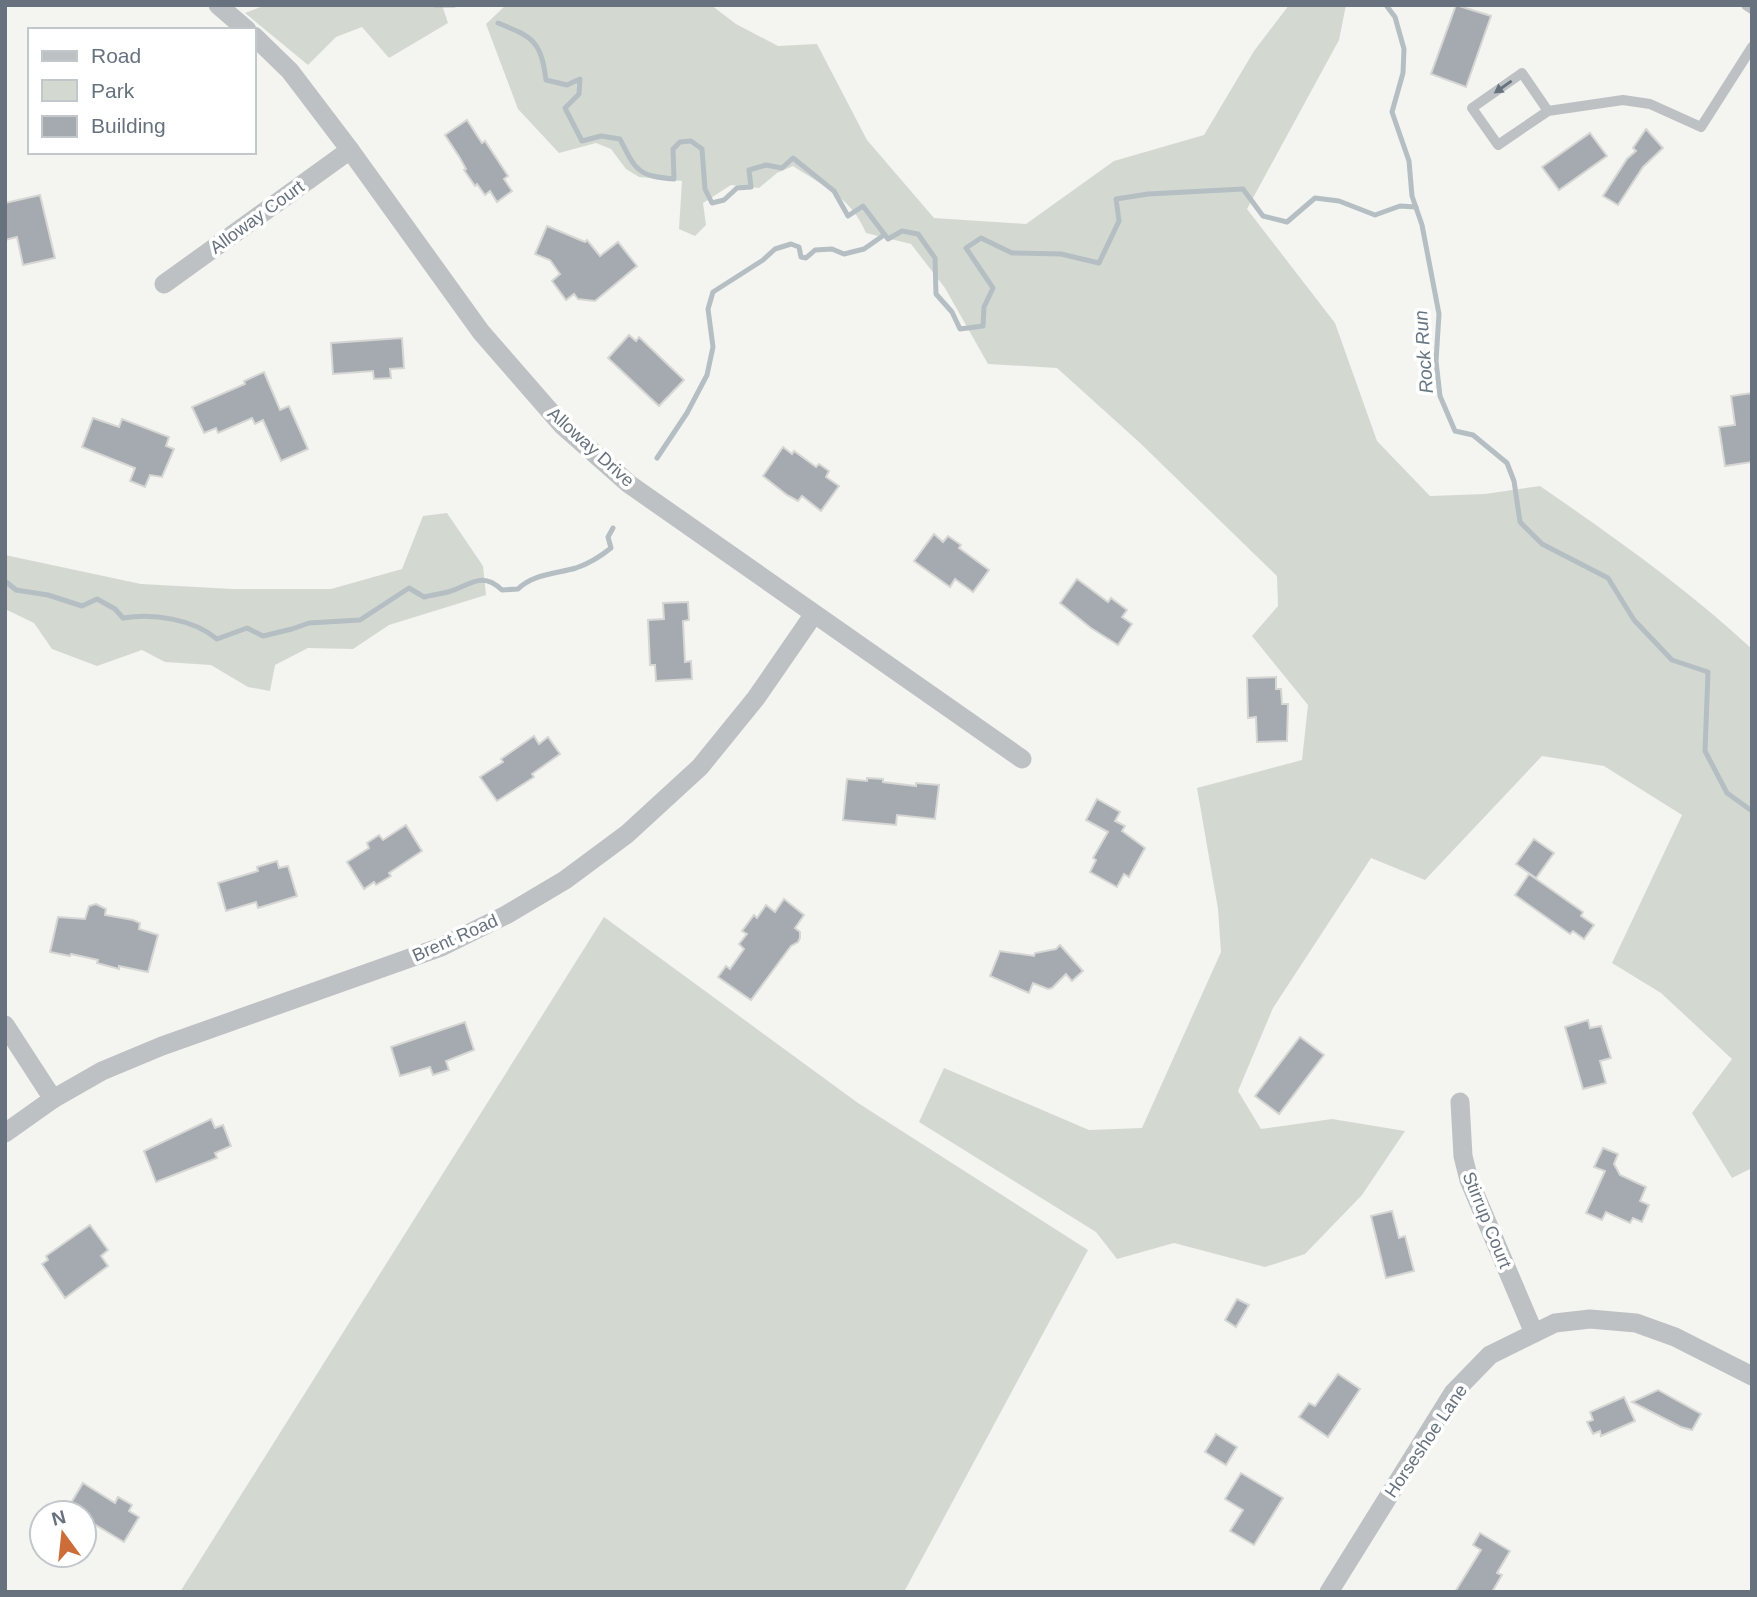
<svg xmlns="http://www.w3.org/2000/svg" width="1757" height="1597" font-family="Arial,sans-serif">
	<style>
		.green { fill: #d3d9d1 }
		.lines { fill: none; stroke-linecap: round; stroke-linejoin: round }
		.stream { stroke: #b5bec3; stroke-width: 5 }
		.building { fill: #a4aaaf; stroke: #d6d6d4; stroke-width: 2 }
		.service { stroke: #bec1c4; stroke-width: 10 }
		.minor { stroke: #bec1c4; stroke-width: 19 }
		.oneway { fill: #67727e }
		.labels { text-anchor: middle; stroke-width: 7; stroke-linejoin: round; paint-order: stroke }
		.street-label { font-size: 18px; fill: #67727e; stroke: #fff }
		.water-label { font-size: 19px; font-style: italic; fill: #687882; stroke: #fff }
	</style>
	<rect width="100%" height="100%" fill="#f4f4f1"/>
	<g class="green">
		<polygon points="266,5 442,5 448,23 389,58 362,27 336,37 308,65 245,13"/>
		<path d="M506,5H711L736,24L778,46L817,44L867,140L934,218L1026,224L1114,161L1204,135L1254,51L1289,5H1346L1339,40L1247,209L1335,323L1377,441L1430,496L1485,494L1540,486C1614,537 1686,588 1752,649V1168L1732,1178L1692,1113L1732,1059L1661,993L1612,963L1682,815L1604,766L1542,756L1425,880L1371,858L1273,1008L1238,1091L1261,1129L1332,1119L1405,1131L1362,1195L1305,1254L1265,1267L1174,1243L1117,1259L1096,1232L919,1122L944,1068L1089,1130L1142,1128L1221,952L1218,909L1197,788L1302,760L1308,705L1252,636L1278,606L1277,576L1139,442L1057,368L988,364L945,288L911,244L866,233C852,198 823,186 793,166L777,173L759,188L731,185L703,203L706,225L695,236L679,229L682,181L639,177L626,169L611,149L596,143L559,153L518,109L486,24Z"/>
		<polygon points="447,513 483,566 486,595 389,625 353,649 308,648 275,665 270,691 248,687 211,665 165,662 142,650 97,666 52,649 34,623 5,609 5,555 141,584 233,589 331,589 402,569 423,516"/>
		<polygon points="604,917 858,1103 1088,1250 904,1592 180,1592"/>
	</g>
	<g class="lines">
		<g class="stream">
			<polyline points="435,5 454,5"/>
			<polyline points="1386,5 1395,17 1404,49 1403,73 1392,112 1409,161 1412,196 1422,225 1439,314 1436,361 1440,396 1455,431 1473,435 1507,463 1514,481 1520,522 1542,544 1608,578 1634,620 1672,660 1708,672 1705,751 1727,793 1752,811"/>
			<path d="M498,23C533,37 541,41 546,80L567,85L580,79L579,94L565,108L582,141L601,136L620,139C636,171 638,176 674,179L673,149L680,142L691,141L702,149L705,189L712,203L724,200L737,188L751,187L749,170L766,165L782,168L793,158L834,191L848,216L863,206L888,239L902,231L918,234L935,258L936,294L952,312L960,329L983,326L984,307L993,288L966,248L981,238L1012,253L1061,254L1099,263L1119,221L1116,199L1148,194L1243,189L1263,216L1287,222L1315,198L1339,201L1375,215L1400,206L1416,207"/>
			<polyline points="657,458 687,413 707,375 713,347 708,309 713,292 763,260 775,249 791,244 799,247 801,257 806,258 815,250 832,249 844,254 864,249 884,235"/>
			<path d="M5,581L16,590L48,595L82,606L97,599L115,609L123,618C153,613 193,619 217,639L247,628L263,636L292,629L309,623L360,620L409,588L424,597C432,595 440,594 448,592C470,586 481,570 502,590L518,589C533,574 555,574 576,568C588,564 601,556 611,548L608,537L613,528"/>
		</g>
	</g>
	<g class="building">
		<polygon points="1456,5 1491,16 1466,87 1431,74"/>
		<polygon points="467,120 482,143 485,141 508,176 504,179 512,191 497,202 490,191 485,195 477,184 475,186 464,170 466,169 460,158 445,135"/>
		<polygon points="1646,129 1663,148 1643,167 1618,205 1603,196 1627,159 1636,151 1633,148"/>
		<polygon points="1590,133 1607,156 1559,190 1542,167"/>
		<polygon points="40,195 55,258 23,265 17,237 5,240 5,203"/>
		<polygon points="547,226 585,242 587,240 600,256 618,242 637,266 595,301 578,299 574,294 566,300 552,281 560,274 550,260 535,254"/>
		<polygon points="629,335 636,341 639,337 684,380 659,406 608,358"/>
		<polygon points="402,338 404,368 390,369 391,378 374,379 373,371 333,374 331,343"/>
		<polygon points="264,372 280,410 289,406 308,449 281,461 263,420 255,424 252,418 218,433 216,428 204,433 192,407 245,384 244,381"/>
		<polygon points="1752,393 1752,462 1725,466 1719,427 1735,425 1731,396"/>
		<polygon points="93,418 119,427 122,419 169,437 166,446 174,449 162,477 150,475 145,487 130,481 135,468 82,447"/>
		<polygon points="783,447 792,454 794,451 816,467 819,464 829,471 826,477 839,486 821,511 802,496 798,501 787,495 763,476"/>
		<polygon points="934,534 943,542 948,536 961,545 959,548 989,570 973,592 955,579 950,587 914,561"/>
		<polygon points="1077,579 1108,602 1111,598 1127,610 1122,617 1132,624 1118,645 1091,628 1060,603"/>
		<polygon points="688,602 689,620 683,621 685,662 691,661 692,679 656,681 655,665 650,665 648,620 664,619 663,603"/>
		<polygon points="1276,677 1276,689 1281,689 1282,704 1288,704 1287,741 1257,742 1256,717 1248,718 1247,678"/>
		<polygon points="534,736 539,744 548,737 560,754 532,774 534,777 497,801 480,777 503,762 501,759"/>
		<polygon points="867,778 883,779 883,782 916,786 916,783 939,785 935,819 897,815 896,825 843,820 847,779 867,781"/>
		<polygon points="1097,799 1120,812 1115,821 1125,826 1122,831 1145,848 1129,877 1124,874 1117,887 1090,872 1096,860 1093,858 1108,832 1086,820"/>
		<polygon points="406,825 422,851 389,873 391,876 376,885 374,882 364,889 347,862 369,848 367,843 379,835 383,840"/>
		<polygon points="1534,839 1554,853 1536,878 1516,864"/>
		<polygon points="277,861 279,868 288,866 297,896 258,908 256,902 226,911 218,883 258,871 257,867"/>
		<polygon points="1529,874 1583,912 1581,916 1594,925 1584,939 1573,931 1570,934 1515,895"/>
		<polygon points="784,899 804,915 795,928 800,932 800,938 798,942 791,946 751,1000 718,977 726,966 730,969 744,949 739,944 747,934 742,931 754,915 757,918 766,905 775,912"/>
		<polygon points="96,904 106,909 105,915 133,920 140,923 139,929 158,935 148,972 119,966 119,969 97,963 98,960 71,954 70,956 50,952 58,917 85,919 89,906"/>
		<polygon points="1060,945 1083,971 1072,981 1066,974 1052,988 1048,989 1033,983 1029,993 990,976 1000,951 1034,956 1035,953 1056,949"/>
		<polygon points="1588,1020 1590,1028 1601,1026 1611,1058 1600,1061 1606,1083 1583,1089 1565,1027"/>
		<polygon points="465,1022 474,1050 446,1061 449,1070 433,1075 430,1067 400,1076 391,1047"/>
		<polygon points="1300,1037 1324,1055 1279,1114 1255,1096"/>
		<polygon points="211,1119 215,1128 223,1125 231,1146 215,1153 217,1158 156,1182 144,1151"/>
		<polygon points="1603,1148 1618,1154 1614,1164 1620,1175 1646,1187 1640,1201 1649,1205 1642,1222 1633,1218 1630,1223 1606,1212 1602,1220 1586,1213 1605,1171 1594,1167"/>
		<polygon points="1392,1211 1399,1238 1405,1236 1414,1271 1386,1278 1371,1216"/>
		<polygon points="90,1225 108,1250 101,1256 108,1266 65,1298 42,1264 48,1260 46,1256"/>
		<polygon points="1237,1299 1249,1305 1236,1327 1225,1320"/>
		<polygon points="1338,1374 1360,1389 1328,1437 1299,1417 1309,1403 1315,1406"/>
		<polygon points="1658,1390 1701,1414 1692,1430 1681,1427 1632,1402"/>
		<polygon points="1624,1397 1635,1421 1601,1436 1600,1431 1593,1434 1587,1422 1593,1420 1590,1412"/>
		<polygon points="1216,1434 1237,1447 1226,1465 1205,1452"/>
		<polygon points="1241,1473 1283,1498 1254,1545 1230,1531 1243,1510 1225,1499"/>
		<polygon points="83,1483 115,1503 118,1497 132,1505 129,1511 139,1517 124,1542 84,1518 84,1513 75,1513 68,1508"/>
		<polygon points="1480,1533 1510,1551 1497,1573 1502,1575 1492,1592 1455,1592 1481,1550 1473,1545"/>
	</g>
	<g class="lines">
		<g class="service">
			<polyline points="1746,5 1752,9"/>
			<polyline points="1548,111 1522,73 1472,108 1498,145 1548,111 1623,100 1650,104 1701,127 1752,47"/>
		</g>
		<g class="minor">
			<polyline points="218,5 247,30"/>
			<polyline points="254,36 290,71 350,150 481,332 562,425 629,484 1022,759"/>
			<polyline points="164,284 350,150"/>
			<polyline points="5,1025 53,1099"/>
			<polyline points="1460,1102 1463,1156 1469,1180 1534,1333"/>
			<polyline points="5,1133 53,1099 102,1071 162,1046 441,947 506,915 565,880 627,834 700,767 756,698 814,614"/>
			<polyline points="1329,1592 1453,1393 1490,1355 1555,1323 1590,1319 1636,1323 1675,1337 1752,1376"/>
		</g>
	</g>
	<defs><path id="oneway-solid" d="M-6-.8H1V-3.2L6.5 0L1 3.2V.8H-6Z" transform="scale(1.75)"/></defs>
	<use class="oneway" href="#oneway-solid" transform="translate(1503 87) rotate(145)"/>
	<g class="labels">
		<g class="street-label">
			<text transform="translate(257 217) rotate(-36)" y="6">Alloway Court</text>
			<text transform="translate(591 447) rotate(42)" y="6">Alloway Drive</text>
			<text transform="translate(455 938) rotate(-24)" y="6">Brent Road</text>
			<text transform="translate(1487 1220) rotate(68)" y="6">Stirrup Court</text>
			<text transform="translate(1426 1441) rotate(-56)" y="6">Horseshoe Lane</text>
		</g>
		<g class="water-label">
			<text transform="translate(1423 352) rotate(-94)" y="7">Rock Run</text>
		</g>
	</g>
	<rect width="1757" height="1597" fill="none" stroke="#67727e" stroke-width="14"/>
	<rect x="28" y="28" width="228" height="126" fill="#ffffff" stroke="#c2c7cb" stroke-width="2"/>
	<rect x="42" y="51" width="35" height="10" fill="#bec1c4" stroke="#c2c7cb" stroke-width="2"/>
	<text x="91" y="63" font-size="21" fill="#67727e">Road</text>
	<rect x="42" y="80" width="35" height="21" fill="#d3d9d1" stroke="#c2c7cb" stroke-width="2"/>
	<text x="91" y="98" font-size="21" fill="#67727e">Park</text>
	<rect x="42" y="116" width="35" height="21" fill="#a4aaaf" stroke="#c2c7cb" stroke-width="2"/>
	<text x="91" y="133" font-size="21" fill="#67727e">Building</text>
	<g transform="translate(63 1534) rotate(345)"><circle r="33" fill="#ffffff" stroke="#c2c7cb" stroke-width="2"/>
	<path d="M0-5L12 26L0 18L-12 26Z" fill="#cc6c39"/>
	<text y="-10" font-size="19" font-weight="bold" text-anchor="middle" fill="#67727e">N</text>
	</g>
</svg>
